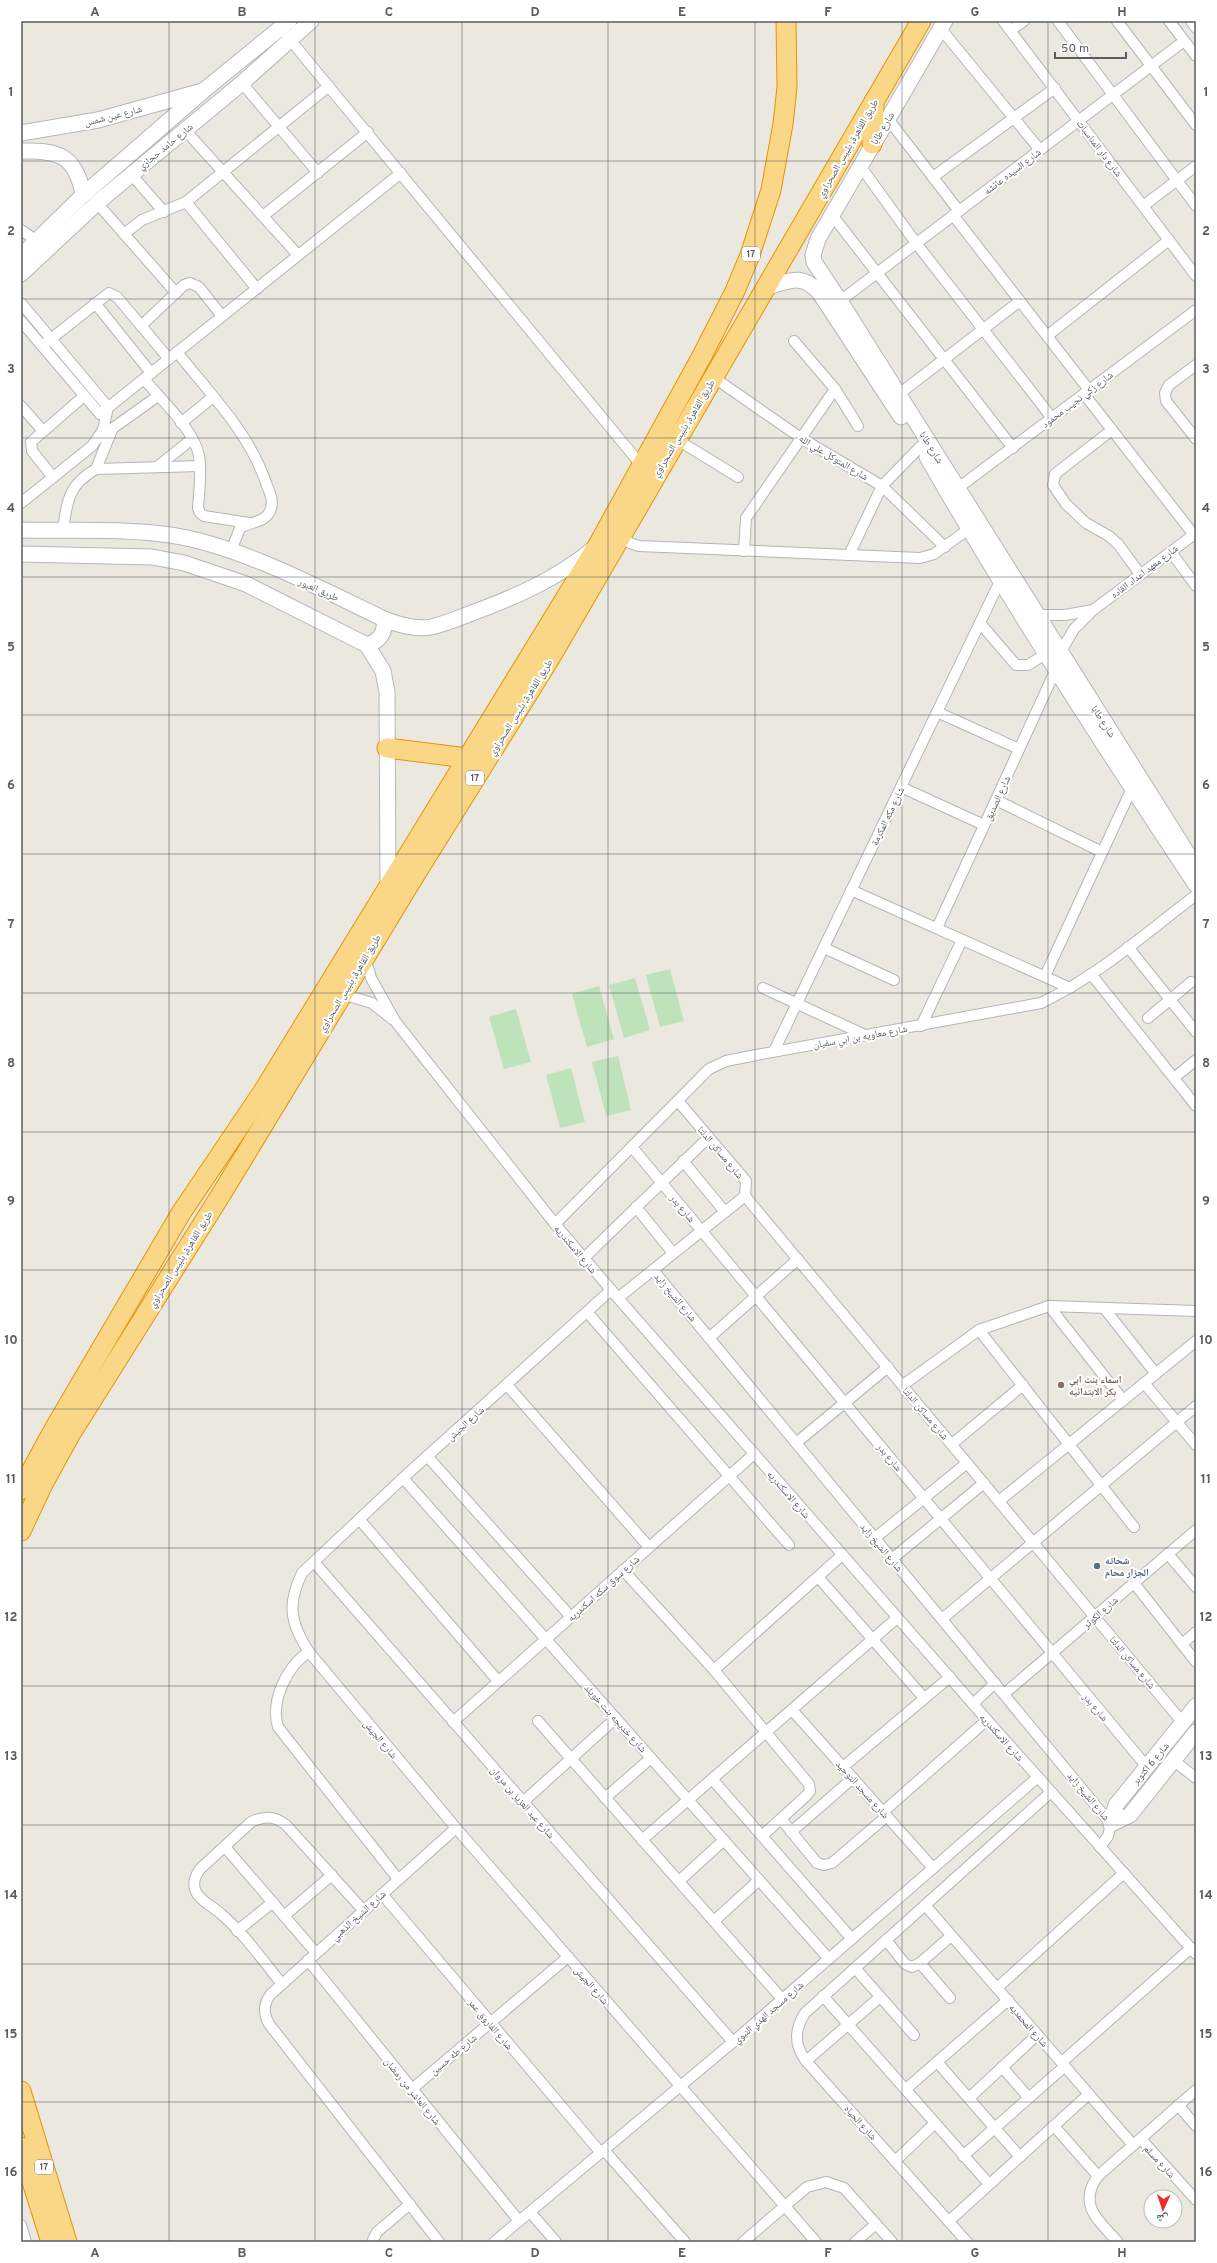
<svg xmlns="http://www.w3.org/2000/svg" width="1217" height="2263" font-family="Overpass,'Noto Naskh Arabic',sans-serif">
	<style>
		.green { fill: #bee3bb }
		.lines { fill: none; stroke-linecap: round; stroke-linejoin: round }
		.street-casing { stroke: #b2b6ba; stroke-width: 12 }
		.secondary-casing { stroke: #b3b7bc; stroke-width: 17 }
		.highway-casing { stroke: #e69305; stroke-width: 21 }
		.street { stroke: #fff; stroke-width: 10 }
		.secondary { stroke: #fff; stroke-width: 15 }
		.highway { stroke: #fad787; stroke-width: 19 }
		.grid { fill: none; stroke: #585c60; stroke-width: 1; stroke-opacity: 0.55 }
		.education-dot { fill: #8d6e63; stroke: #fff; stroke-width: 1.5 }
		.service-dot { fill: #5c6f8a; stroke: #fff; stroke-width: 1.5 }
		.labels { text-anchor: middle; stroke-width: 4; stroke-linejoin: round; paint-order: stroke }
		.shield { fill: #fff; stroke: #8a8d90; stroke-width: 1 }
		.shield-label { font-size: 9px; font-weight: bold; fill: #585c60 }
		.street-label { font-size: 10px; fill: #585c60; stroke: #fff }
		.education-label { font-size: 10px; font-weight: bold; fill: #785e54; stroke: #fff; text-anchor: start }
		.service-label { font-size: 10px; font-weight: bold; fill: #4e5e75; stroke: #fff; text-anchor: start }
		.neatline { fill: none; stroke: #585c60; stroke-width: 1.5 }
		.grid-label { font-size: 13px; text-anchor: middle; font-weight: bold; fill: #585c60 }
	</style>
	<rect width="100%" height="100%" fill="#ebe8df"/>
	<g class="green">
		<polygon points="670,969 684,1021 660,1027 646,975"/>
		<polygon points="635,978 650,1030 624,1038 609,985"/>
		<polygon points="599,986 614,1039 587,1047 572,994"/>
		<polygon points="516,1009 531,1062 504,1069 489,1017"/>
		<polygon points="618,1056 631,1110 606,1116 592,1062"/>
		<polygon points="571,1068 585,1122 560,1128 546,1075"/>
	</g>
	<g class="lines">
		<defs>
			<g id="street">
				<polyline points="1003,21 1196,276"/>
				<polyline points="1058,21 1196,206"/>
				<polyline points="1117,21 1196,125"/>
				<polyline points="1169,21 1196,56"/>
				<polyline points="1191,21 1196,28"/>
				<polyline points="941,29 1040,150"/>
				<polyline points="1011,30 1024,21"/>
				<polyline points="287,36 642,466"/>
				<polyline points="242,83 318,173"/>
				<polyline points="888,119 959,211"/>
				<polyline points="185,130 298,255"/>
				<polyline points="861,167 916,243 1052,418"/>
				<polyline points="131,174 164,212"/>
				<polyline points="933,177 1055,88"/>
				<polyline points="186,202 257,289"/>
				<polyline points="97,203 176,293"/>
				<polyline points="1143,206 1196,166"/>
				<polyline points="832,215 1013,448"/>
				<polyline points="953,215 1089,390"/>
				<polyline points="263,216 368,132"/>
				<polyline points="21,230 37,241"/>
				<polyline points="124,234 142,220 186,202 329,86"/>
				<polyline points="840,301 1184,41"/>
				<polyline points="21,303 108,407 103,430 92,446 21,503"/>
				<polyline points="95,303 151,373"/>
				<polyline points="21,321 100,414 106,415"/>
				<polyline points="141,326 184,285 190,283 199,287 222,316"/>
				<polyline points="1047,336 1169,240"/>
				<polyline points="794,341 835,389 858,426"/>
				<polyline points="42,346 109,293 117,297 169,359"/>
				<path d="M177,352C210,394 249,432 266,483C270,493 275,503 269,513C263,523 249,522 240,528L231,551"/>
				<polyline points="1196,365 1169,385 1165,393 1166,401 1196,439"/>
				<polyline points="713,377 801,438 882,486 945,547"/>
				<path d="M144,379C161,400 194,429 199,456C202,472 199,492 198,508L200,513L204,516L249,523"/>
				<polyline points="899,394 1020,301"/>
				<polyline points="1084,394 1194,535"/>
				<polyline points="21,406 43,431"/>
				<polyline points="100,414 401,173"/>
				<polyline points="181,423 213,397"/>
				<polyline points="1112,430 1055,474 1053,485 1066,504 1086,523 1109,536 1118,544 1140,574"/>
				<polyline points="99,438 158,396"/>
				<polyline points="676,439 738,477"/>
				<polyline points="157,467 192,439"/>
				<polyline points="96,469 112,430"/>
				<polyline points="53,477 32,451 31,442 84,396"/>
				<polyline points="958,488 1196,310"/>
				<path d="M63,531C67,501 68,485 96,469L200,466"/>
				<polyline points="620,535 630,543 639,546 920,558 934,554 973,526"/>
				<polyline points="744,551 746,518 835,389"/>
				<polyline points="1171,552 1196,586"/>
				<polyline points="849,555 882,486 921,446"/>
				<polyline points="1036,615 1065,615 1093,610"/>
				<polyline points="980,623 1016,665 1028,665 1047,653"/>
				<polyline points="1060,653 1074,629 1093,610 1196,533"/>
				<polyline points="937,712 1019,749"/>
				<polyline points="901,787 984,825"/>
				<polyline points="996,800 1102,852"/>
				<polyline points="851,890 1070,988"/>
				<polyline points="937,928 1056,669"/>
				<polyline points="1128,947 1196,1032"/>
				<polyline points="824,948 894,980"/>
				<polyline points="365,957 371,978 395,1021 555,1224 618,1298 987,1720 1196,1954"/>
				<polyline points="1091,974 1196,1106"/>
				<polyline points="1045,976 1132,788"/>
				<polyline points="763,988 865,1035"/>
				<polyline points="342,994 372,1003 392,1019"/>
				<polyline points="1148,1018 1191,982"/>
				<polyline points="921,1026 962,940"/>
				<polyline points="774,1051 1000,581"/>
				<polyline points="1174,1078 1196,1060"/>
				<polyline points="678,1101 746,1181 745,1196 1183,1723"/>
				<polyline points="632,1147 1147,1767"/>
				<polyline points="683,1161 725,1212"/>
				<polyline points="636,1207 673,1253"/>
				<path d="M555,1224L709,1069L726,1061L751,1056L1041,1003C1098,976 1146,933 1196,895"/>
				<polyline points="584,1258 709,1137"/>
				<polyline points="653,1270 1111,1824 1108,1836 1100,1847"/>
				<path d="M611,1290L403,1478L302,1573C287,1604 290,1623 309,1652L456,1828L816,2242"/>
				<polyline points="618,1298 745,1196"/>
				<polyline points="1049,1306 1123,1400"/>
				<polyline points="1104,1308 1156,1374"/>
				<polyline points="587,1312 789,1545"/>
				<polyline points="979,1330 1134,1527"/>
				<polyline points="709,1338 798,1259"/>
				<polyline points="1144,1383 1196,1445"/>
				<polyline points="507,1385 649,1547"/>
				<polyline points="903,1385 979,1330 1049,1306 1196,1311"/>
				<polyline points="796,1443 888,1367"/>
				<polyline points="952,1444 1023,1385"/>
				<polyline points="427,1456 571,1617"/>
				<polyline points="403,1478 829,1959"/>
				<polyline points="999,1501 1196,1341"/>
				<polyline points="359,1519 498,1681"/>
				<polyline points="875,1538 967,1463"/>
				<polyline points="1168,1554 1196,1587"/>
				<polyline points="892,1559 984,1483"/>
				<polyline points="314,1562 733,2042"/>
				<polyline points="623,1570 714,1670 809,1784 810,1791 807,1795 762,1836"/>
				<polyline points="818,1577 924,1698"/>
				<polyline points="1134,1583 1196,1662"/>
				<polyline points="942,1619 1196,1406"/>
				<polyline points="1182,1644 1196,1632"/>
				<path d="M309,1652C287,1666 270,1701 278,1727L398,1879"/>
				<polyline points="714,1670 842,1555"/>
				<polyline points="1004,1694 1196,1530"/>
				<polyline points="973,1704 995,1683"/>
				<polyline points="792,1710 933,1868"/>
				<polyline points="538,1721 782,1999"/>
				<polyline points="453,1722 754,1454"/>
				<polyline points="1174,1761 1196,1778"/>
				<polyline points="843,1767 950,1677"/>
				<polyline points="712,1779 852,1939"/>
				<polyline points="605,1798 651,1758"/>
				<polyline points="523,1802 616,1718"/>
				<polyline points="883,1812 987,1720"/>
				<polyline points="781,1819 817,1863 824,1865 832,1863 887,1816"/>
				<polyline points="791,1832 853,1778"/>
				<polyline points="642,1840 897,1618"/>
				<polyline points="225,1847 316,1953"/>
				<polyline points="679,1881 724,1840"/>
				<polyline points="382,1894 601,2153"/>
				<polyline points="925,1905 1133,2145"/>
				<polyline points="284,1916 332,1875"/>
				<polyline points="714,1921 759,1880"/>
				<polyline points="237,1931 273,1902"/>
				<polyline points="886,1940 905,1964 912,1967 920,1963 951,1936"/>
				<polyline points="308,1960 519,2221"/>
				<polyline points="920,1963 950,1998"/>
				<polyline points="855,1968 914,2035"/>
				<path d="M282,1984C263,1961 243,1932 221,1914C214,1907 200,1901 196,1892C192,1883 195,1876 200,1869L251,1822C265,1815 276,1816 287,1826L363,1910"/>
				<polyline points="997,1988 1124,1873"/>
				<polyline points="823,1996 989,2184"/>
				<polyline points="806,2061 880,1997"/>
				<polyline points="937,2062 1020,2157"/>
				<polyline points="1062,2062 1191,1948"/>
				<polyline points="1002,2067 1029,2098"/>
				<polyline points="412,2089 568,1957"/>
				<polyline points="906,2089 1008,2000"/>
				<polyline points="969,2098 1037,2035"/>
				<polyline points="1178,2105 1196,2126"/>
				<polyline points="1054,2126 1098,2176"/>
				<polyline points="1141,2139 1196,2200"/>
				<polyline points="604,2150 685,2242"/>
				<polyline points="963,2156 1065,2066"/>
				<polyline points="895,2161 935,2123"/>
				<polyline points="530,2212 556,2242"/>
				<polyline points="949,2221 1089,2094"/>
				<polyline points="21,2225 26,2242"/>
				<polyline points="372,2242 377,2232 410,2204"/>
				<path d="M439,2242L269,2024C263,2013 263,2004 271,1994L456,1828"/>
				<polyline points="494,2242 733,2042 1038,1777"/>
				<polyline points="743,2242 807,2187 826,2182 844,2188 892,2242"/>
				<polyline points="855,2242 876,2224"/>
				<path d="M967,2242L806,2061C794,2045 794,2030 805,2013L1051,1792"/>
				<path d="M1118,2242C1099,2221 1077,2205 1098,2176L1196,2090"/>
			</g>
			<g id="secondary">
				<polyline points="945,21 818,239 813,255 814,262 840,301 1196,867"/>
				<polyline points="21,133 98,120 199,92"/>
				<path d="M21,151C58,150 76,155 83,195"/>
				<polyline points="21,256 83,195 203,91 289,21"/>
				<polyline points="21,274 97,203 242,83 311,21"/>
				<path d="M767,287C790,281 801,273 819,292L901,417"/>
				<path d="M927,457C1011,603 1103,745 1196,885"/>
				<path d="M21,530C70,531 121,528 170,535C239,545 321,589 384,619C399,625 415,630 431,627C445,624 459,618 472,613C515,597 557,579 593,549"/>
				<polyline points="21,554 152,557 184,563 246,584 367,645 383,671 387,692 388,886"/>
				<path d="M367,645C380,641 386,632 384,619"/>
				<polyline points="1196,1706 1116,1805 1111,1824 1130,1815 1196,1732"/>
			</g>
			<g id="highway">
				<polyline points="872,144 874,132 874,101"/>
				<polyline points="387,748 467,758"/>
				<polyline points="21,1490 54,1429 181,1213 264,1090 598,545 703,354 735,291 750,255 771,190 783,124 787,87 786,21"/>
				<polyline points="21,1531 42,1486 70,1435 222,1193 415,875 549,660 921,21"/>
				<polyline points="21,2091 67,2242"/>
				<polyline points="21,2147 51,2242"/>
			</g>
		</defs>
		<use href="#street" class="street-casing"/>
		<use href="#secondary" class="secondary-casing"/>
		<use href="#highway" class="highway-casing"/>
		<use href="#street" class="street"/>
		<use href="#secondary" class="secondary"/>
		<use href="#highway" class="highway"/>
	</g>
	<path class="grid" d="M169,21V2242M315,21V2242M462,21V2242M608,21V2242M755,21V2242M902,21V2242M1048,21V2242M21,161H1196M21,299H1196M21,438H1196M21,577H1196M21,715H1196M21,854H1196M21,993H1196M21,1132H1196M21,1270H1196M21,1409H1196M21,1548H1196M21,1686H1196M21,1825H1196M21,1964H1196M21,2102H1196"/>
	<circle class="education-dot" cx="1061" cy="1385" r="4"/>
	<circle class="service-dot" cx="1097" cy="1566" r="4"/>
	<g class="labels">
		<g class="shield">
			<rect x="742" y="247" width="18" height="14" rx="3"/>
			<rect x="466" y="771" width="18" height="14" rx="3"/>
			<rect x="35" y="2160" width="18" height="14" rx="3"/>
		</g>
		<g class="shield-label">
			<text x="751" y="257">17</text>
			<text x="475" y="781">17</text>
			<text x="44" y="2170">17</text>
		</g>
		<g class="street-label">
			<text transform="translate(113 115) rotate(-14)" y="4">شارع عين شمس</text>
			<text transform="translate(882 128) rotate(-59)" y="4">شارع طابا</text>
			<text transform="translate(165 146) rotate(-39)" y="4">شارع حامد حجازي</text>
			<text transform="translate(847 148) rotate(-60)" y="4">طريق القاهرة, بلبيس الصحراوي</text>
			<text transform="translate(1100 148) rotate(53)" y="4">شارع دار المناسبات</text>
			<text transform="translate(1012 171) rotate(-37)" y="4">شارع السيده عائشه</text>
			<text transform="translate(1077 399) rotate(-37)" y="4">شارع زكي نجيب محمود</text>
			<text transform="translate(683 428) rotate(-59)" y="4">طريق القاهرة, بلبيس الصحراوي</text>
			<text transform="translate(932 447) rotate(58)" y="4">شارع طابا</text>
			<text transform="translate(834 457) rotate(31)" y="4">شارع المتوكل علي الله</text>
			<text transform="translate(1144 571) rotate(-37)" y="4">شارع معهد اعداد القاده</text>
			<text transform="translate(319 589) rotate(24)" y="4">طريق العبور</text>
			<text transform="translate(520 707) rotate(-58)" y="4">طريق القاهرة, بلبيس الصحراوي</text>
			<text transform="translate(1104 721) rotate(57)" y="4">شارع طابا</text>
			<text transform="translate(997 798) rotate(-65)" y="4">شارع الصديق</text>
			<text transform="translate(887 816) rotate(-64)" y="4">شارع مكه المكرمة</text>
			<text transform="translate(349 983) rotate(-59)" y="4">طريق القاهرة, بلبيس الصحراوي</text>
			<text transform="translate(860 1036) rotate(-10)" y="4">شارع معاويه بن ابي سفيان</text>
			<text transform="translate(721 1152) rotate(50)" y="4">شارع مساكن الدلتا</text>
			<text transform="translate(683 1208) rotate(50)" y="4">شارع بدر</text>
			<text transform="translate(576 1249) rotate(50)" y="4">شارع الاسكندريه</text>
			<text transform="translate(180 1259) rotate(-58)" y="4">طريق القاهرة, بلبيس الصحراوي</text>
			<text transform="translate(676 1297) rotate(50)" y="4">شارع الشيخ زايد</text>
			<text transform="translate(926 1413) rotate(50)" y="4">شارع مساكن الدلتا</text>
			<text transform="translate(465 1423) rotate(-42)" y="4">شارع الجيش</text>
			<text transform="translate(890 1457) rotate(50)" y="4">شارع بدر</text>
			<text transform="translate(789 1494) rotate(49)" y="4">شارع الاسكندريه</text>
			<text transform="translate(882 1547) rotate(50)" y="4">شارع الشيخ زايد</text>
			<text transform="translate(603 1588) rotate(-42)" y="4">شارع سوق سكه اسكندريه</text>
			<text transform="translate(1100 1612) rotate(-41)" y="4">شارع الكوثر</text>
			<text transform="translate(1133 1662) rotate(50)" y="4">شارع مساكن الدلتا</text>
			<text transform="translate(1096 1707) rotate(50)" y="4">شارع بدر</text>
			<text transform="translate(616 1718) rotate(48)" y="4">شارع خديجه بنت خويلد</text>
			<text transform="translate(1002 1737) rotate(48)" y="4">شارع الاسكندريه</text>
			<text transform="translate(381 1739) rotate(50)" y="4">شارع الجيش</text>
			<text transform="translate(1150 1763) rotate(-50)" y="4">شارع 6 اكتوبر</text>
			<text transform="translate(863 1789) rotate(48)" y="4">شارع مسجد التوحيد</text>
			<text transform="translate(1089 1796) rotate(50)" y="4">شارع الشيخ زايد</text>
			<text transform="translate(523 1802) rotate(49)" y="4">شارع عبد العزيز بن مروان</text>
			<text transform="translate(358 1915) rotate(-42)" y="4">شارع الشيخ الذهبي</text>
			<text transform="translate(592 1985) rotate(49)" y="4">شارع الجيش</text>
			<text transform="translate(768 2012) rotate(-41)" y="4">شارع مسجد الهدي النبوي</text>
			<text transform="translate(491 2024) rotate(50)" y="4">شارع الفاروق عمر</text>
			<text transform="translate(1029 2025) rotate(49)" y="4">شارع المحمديه</text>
			<text transform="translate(453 2054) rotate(-40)" y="4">شارع طه حسين</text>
			<text transform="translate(413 2091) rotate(51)" y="4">شارع العاشر من رمضان</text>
			<text transform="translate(861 2122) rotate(48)" y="4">شارع الحياه</text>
			<text transform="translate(1160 2161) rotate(47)" y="4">شارع مسلم</text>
		</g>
		<g class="education-label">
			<text x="1069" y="1383">اسماء بنت ابي<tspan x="1069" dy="12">بكر الابتدائيه</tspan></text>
		</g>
		<g class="service-label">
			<text x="1105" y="1564">شحاته<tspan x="1105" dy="12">الجزار محام</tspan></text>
		</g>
	</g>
	<rect width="1217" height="2263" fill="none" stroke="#ffffff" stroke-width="44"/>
	<g transform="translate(1163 2209) rotate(183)"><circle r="19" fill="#ffffff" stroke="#bcbebf"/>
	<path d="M0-3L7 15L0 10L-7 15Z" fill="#e5302c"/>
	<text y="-6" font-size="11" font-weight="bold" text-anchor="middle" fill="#585c60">ش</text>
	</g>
	<path d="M1055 52v6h71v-6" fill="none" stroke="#585c60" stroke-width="2"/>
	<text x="1061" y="52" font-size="12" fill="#585c60" stroke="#ffffff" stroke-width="3" paint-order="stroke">50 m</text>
	<rect x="22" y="22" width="1173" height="2219" class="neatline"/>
	<g class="grid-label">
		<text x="95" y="16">A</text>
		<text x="242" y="16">B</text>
		<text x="389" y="16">C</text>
		<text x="535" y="16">D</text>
		<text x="682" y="16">E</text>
		<text x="828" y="16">F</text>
		<text x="975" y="16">G</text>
		<text x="1122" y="16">H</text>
		<text x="11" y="96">1</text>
		<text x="1206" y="96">1</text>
		<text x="11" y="235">2</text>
		<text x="1206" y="235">2</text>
		<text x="11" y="373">3</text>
		<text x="1206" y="373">3</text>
		<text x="11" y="512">4</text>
		<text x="1206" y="512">4</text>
		<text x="11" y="651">5</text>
		<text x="1206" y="651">5</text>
		<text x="11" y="789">6</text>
		<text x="1206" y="789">6</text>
		<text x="11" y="928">7</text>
		<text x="1206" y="928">7</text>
		<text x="11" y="1067">8</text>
		<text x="1206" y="1067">8</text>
		<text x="11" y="1205">9</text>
		<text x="1206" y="1205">9</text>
		<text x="11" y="1344">10</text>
		<text x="1206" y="1344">10</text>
		<text x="11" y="1483">11</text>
		<text x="1206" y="1483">11</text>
		<text x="11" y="1621">12</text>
		<text x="1206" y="1621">12</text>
		<text x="11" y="1760">13</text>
		<text x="1206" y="1760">13</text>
		<text x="11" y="1899">14</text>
		<text x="1206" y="1899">14</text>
		<text x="11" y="2038">15</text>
		<text x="1206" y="2038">15</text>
		<text x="11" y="2176">16</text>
		<text x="1206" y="2176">16</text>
		<text x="95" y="2257">A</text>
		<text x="242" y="2257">B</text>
		<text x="389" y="2257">C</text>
		<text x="535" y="2257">D</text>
		<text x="682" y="2257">E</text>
		<text x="828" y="2257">F</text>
		<text x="975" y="2257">G</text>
		<text x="1122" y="2257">H</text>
	</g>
</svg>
